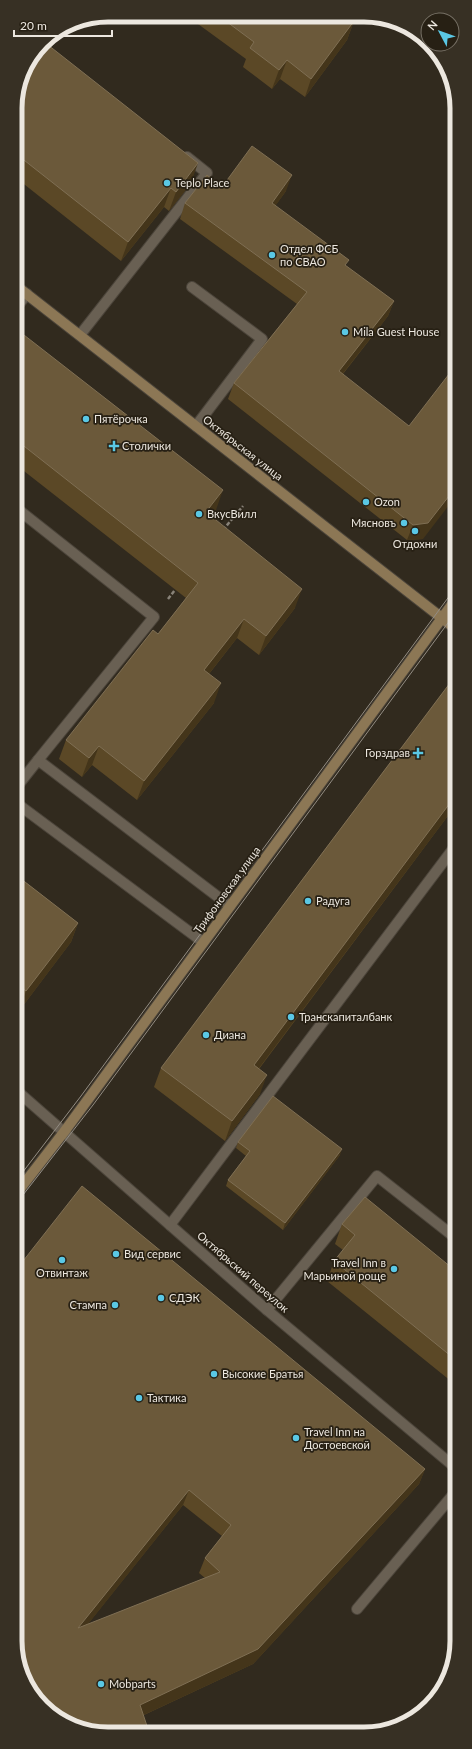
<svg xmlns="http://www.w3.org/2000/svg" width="472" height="1749" font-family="Lato,sans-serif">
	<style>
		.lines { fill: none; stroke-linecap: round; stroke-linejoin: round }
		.lane-casing { stroke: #4c453b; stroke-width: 12 }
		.street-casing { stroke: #4c453b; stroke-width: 12 }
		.secondary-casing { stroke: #4c453b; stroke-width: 12 }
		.path { stroke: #898379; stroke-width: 2.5; stroke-dasharray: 4 2; stroke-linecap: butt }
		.lane { stroke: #696053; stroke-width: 10 }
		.street { stroke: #696053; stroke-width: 10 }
		.secondary { stroke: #8c7755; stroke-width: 10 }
		.tram { stroke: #938d84; stroke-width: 1 }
		.wall { fill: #5b4826; fill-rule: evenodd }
		.shaded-wall { fill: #44351a }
		.building { fill: #6b593a; stroke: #7f6f54; fill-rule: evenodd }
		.poi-dot { fill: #5ac8e5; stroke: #272014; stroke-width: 1.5 }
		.labels { text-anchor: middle; stroke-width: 3.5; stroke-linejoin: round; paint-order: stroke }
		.poi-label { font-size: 11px; fill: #ece7df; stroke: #272014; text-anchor: start }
		.street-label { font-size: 11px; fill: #ece7df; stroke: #272014 }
		.rim { fill: none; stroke: #ece7df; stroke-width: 5 }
	</style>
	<rect width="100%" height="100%" fill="#312a1e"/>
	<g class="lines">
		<defs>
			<g id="lane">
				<polyline points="192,287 262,339 196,426"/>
				<polyline points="15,309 27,294"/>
				<polyline points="80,335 207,173 187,157"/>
				<polyline points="15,507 154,617 38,760 230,906"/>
				<polyline points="15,789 38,760"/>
				<polyline points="15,802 203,942"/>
				<polyline points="170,1225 456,845"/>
				<polyline points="267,1310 377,1176 457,1239"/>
				<polyline points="357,1609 457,1490"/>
			</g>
			<polyline id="street" points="16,1090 267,1310 457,1469"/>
			<g id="secondary">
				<polyline points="15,285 456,629"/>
				<polyline points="16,1194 64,1132 456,599"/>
			</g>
		</defs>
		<use href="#lane" class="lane-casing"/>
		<use href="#street" class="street-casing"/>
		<use href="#secondary" class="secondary-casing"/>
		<g class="path">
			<polyline points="223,530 243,506"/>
			<polyline points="168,599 175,590"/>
		</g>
		<use href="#lane" class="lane"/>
		<use href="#street" class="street"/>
		<use href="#secondary" class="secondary"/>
		<g class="tram">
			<polyline points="16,1181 81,1096 456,587"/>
			<polyline points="16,1204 93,1105 456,612"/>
		</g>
	</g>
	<g class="wall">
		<polygon points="187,16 348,17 354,21 347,40 305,97 280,79 272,89 243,67 246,59"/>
		<polygon points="15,102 191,183 169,211 164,207 121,261 15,177"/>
		<polygon points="222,187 286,191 275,206 347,267 394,301 388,316 343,374 423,539 407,540 228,399 234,383 297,304 180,219 185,203"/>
		<polygon points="15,328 216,510 210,516 295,608 259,655 237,638 209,674 214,703 137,800 92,765 82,777 59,759 66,740 158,634 186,598 15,464"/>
		<polygon points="456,675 456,805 259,1069 260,1094 225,1141 154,1087 161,1068"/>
		<polygon points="16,875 78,923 71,942 19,1011 16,1008"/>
		<polygon points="238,1142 340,1155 283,1230 226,1186 228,1180 246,1156 236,1148"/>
		<polygon points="342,1224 457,1272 457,1386 327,1281 334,1261 343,1250 335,1244"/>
		<path d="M16,1270L425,1469L419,1484L253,1664L144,1715L89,1732ZM183,1505L222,1536L205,1558L199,1573L205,1578L87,1625Z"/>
	</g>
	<g class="shaded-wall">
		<polygon points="354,21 347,40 305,97 311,79"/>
		<polygon points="287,60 280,79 272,89 279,70"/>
		<polygon points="198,163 191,183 169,211 176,192"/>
		<polygon points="292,175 286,191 266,219 272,203"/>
		<polygon points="171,188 164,207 121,261 128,242"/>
		<polygon points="394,301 388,316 333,386 339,371"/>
		<polygon points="456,487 456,496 423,539 407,540 413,525"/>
		<polygon points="223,490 216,510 198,532 206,512"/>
		<polygon points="302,589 295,608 259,655 266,636"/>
		<polygon points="244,619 237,638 197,689 204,670"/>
		<polygon points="221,683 214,703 137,800 144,781"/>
		<polygon points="99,746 92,765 82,777 89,758"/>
		<polygon points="456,795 456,805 247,1084 254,1065"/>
		<polygon points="78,923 71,942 19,1011 26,991"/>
		<polygon points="267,1075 260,1094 225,1141 232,1121"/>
		<polygon points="342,1149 340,1155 283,1230 285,1223"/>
		<polygon points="425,1469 419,1484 253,1664 135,1719 140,1705"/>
		<polygon points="189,1490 183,1505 73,1643 78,1628"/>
	</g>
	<g class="building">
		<polygon points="219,16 348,17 354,21 311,79 287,60 279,70 250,48 254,42"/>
		<polygon points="43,41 198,163 176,192 171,188 128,242 15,153 15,102 22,72 42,42"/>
		<polygon points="252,146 292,175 272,203 349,260 345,265 394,301 339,371 409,426 456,365 456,487 428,523 413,525 234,383 307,292 185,203 207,175 222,187"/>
		<polygon points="15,328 223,490 206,512 302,589 266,636 244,619 204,670 221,683 144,781 99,746 89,758 66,740 153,630 158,634 198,583 15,439"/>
		<polygon points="456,675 456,795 254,1065 267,1075 232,1121 161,1068"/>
		<polygon points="16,875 78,923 26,991 16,983"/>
		<polygon points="273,1096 342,1149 285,1223 228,1180 250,1151 238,1142"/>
		<path d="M82,1186L425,1469L258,1649L140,1705L149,1732H89L42,1707L16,1654V1270ZM189,1490L231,1525L205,1558L220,1572L78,1628Z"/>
		<polygon points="365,1197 457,1272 457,1361 334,1261 355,1235 342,1224"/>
	</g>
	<g class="poi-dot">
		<circle cx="167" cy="183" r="4"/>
		<circle cx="272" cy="255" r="4"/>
		<circle cx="345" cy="332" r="4"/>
		<circle cx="86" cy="419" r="4"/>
		<path d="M112 440h4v4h4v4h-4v4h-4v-4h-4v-4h4z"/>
		<circle cx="366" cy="502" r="4"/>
		<circle cx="199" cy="514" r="4"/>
		<circle cx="404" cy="523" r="4"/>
		<circle cx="415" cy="531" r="4"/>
		<path d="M416 747h4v4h4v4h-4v4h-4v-4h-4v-4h4z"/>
		<circle cx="308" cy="901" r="4"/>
		<circle cx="291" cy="1017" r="4"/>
		<circle cx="206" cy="1035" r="4"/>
		<circle cx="116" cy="1254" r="4"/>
		<circle cx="62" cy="1260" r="4"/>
		<circle cx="394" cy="1269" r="4"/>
		<circle cx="161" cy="1298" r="4"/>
		<circle cx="115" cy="1305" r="4"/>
		<circle cx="214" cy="1374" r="4"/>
		<circle cx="139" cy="1398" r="4"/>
		<circle cx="296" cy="1438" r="4"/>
		<circle cx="101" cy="1684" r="4"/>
	</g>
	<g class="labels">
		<g class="poi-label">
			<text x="175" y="187">Teplo Place</text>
			<text x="280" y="253">Отдел ФСБ<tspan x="280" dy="13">по СВАО</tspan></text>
			<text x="353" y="336">Mila Guest House</text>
			<text x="94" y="423">Пятёрочка</text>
			<text x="122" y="450">Столички</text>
			<text x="374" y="506">Ozon</text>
			<text x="207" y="518">ВкусВилл</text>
			<text x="396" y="527" text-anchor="end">Мясновъ</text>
			<text x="415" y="548" text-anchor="middle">Отдохни</text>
			<text x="410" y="757" text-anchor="end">Горздрав</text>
			<text x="316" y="905">Радуга</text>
			<text x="299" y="1021">Транскапиталбанк</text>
			<text x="214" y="1039">Диана</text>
			<text x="124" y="1258">Вид сервис</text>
			<text x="386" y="1267" text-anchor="end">Travel Inn в<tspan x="386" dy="13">Марьиной роще</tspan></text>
			<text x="62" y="1277" text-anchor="middle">Отвинтаж</text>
			<text x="169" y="1302">СДЭК</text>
			<text x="107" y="1309" text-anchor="end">Стампа</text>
			<text x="222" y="1378">Высокие Братья</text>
			<text x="147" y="1402">Тактика</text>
			<text x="304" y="1436">Travel Inn на<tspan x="304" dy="13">Достоевской</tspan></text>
			<text x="109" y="1688">Mobparts</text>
		</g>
		<g class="street-label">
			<text transform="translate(243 448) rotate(38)" y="4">Октябрьская улица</text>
			<text transform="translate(227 890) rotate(-54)" y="4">Трифоновская улица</text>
			<text transform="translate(243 1272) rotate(41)" y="4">Октябрьский переулок</text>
		</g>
	</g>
	<path d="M0 0H472V1749H0ZM108 22H364A86 86 0 0 1 450 108V1641A86 86 0 0 1 364 1727H108A86 86 0 0 1 22 1641V108A86 86 0 0 1 108 22Z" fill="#373024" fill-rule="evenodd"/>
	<path class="rim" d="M108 22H364A86 86 0 0 1 450 108V1641A86 86 0 0 1 364 1727H108A86 86 0 0 1 22 1641V108A86 86 0 0 1 108 22Z"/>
	<g transform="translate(440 32) rotate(311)"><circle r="19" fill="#272014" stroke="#767065"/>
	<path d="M0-3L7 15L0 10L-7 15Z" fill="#5ac8e5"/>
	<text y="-6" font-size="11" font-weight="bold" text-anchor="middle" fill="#ece7df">N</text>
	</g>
	<path d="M14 30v6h98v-6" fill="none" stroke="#ece7df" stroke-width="2"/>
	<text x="20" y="30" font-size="12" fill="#ece7df" stroke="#272014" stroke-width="3" paint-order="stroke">20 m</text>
</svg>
